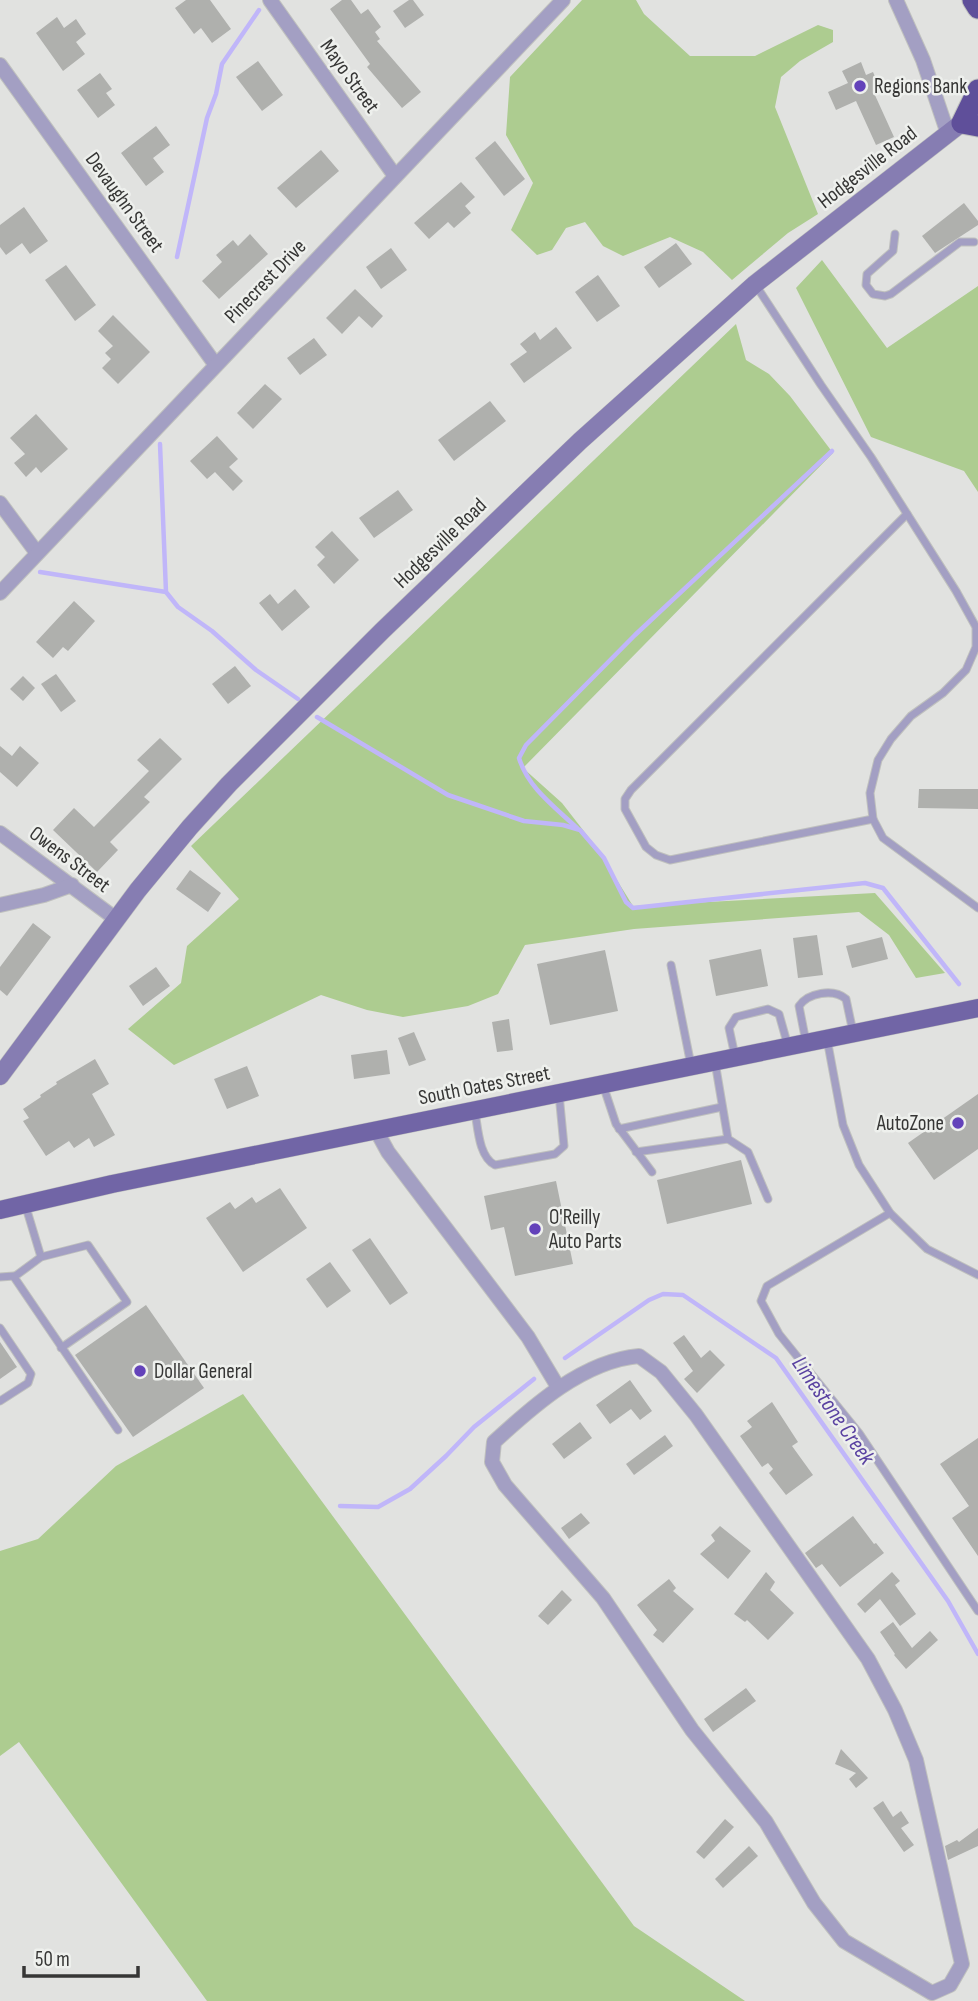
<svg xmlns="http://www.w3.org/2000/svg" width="978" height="2001" font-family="'Sofia Sans Condensed',sans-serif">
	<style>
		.green { fill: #adcc90 }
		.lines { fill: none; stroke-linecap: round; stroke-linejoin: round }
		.stream { stroke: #c0b6f9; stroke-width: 4.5 }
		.building { fill: #afb0ad }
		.lane-casing { stroke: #bfc0be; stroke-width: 9 }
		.street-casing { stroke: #bfc0be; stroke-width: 16 }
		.secondary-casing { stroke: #bfc0be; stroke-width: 19 }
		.primary-casing { stroke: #bfc0be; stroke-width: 19 }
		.highway-casing { stroke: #bfc0be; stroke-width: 23 }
		.lane { stroke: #a39fc3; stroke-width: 7 }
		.street { stroke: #a39fc3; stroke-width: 14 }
		.secondary { stroke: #867db2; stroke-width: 18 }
		.primary { stroke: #7165a6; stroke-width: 18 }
		.highway { stroke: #5f4f9a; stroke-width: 21 }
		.poi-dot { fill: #6342ba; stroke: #eef0ed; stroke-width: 2.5 }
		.labels { text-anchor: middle; stroke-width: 5; stroke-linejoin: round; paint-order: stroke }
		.street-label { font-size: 21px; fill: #363635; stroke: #eef0ed }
		.poi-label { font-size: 21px; fill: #363635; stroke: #eef0ed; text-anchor: start }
		.water-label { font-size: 23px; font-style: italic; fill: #5a42a1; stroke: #eef0ed }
	</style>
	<rect width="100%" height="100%" fill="#e1e2e0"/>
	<g class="green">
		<polygon points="582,0 636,0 644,14 690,56 755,56 818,25 833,30 833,42 800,61 781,77 775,107 818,214 788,233 732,280 703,252 670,237 623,256 603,246 585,222 566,228 552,250 537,255 511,230 533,183 506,135 510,77"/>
		<polygon points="822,260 887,348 978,286 978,492 964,471 871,437 796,288"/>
		<polygon points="736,324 746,360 769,374 790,396 833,453 523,768 562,803 597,848 633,906 875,893 945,973 916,978 889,935 859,912 634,929 525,945 498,994 468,1006 403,1017 367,1010 321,995 174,1065 128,1029 181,983 187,946 239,899 191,846"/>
		<polygon points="243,1394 634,1926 745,2001 207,2001 19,1742 0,1756 0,1551 38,1539 116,1466"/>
	</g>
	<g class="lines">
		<g class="stream">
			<polyline points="177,257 207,118 216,94 222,64 259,10"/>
			<polyline points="160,444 166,592 178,607 212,631 256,670 298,699"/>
			<polyline points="40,572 166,592"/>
			<polyline points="317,717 448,795 524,821 563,825 580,830 604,858 626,902 633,908 865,883 883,888 959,984"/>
			<path d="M577,828C555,807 528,788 519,758L526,745L635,635L832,451"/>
			<polyline points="565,1358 649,1300 663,1294 683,1295 776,1358 948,1601 978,1654"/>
			<polyline points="340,1506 378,1507 410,1489 446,1456 474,1427 534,1379"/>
		</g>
	</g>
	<g class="building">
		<polygon points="186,0 210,0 231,29 212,43 201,28 194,34 175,8"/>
		<polygon points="342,0 351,0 361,14 368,9 381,27 375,32 380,39 377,41 421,92 402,108 367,67 370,64 330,9"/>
		<polygon points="409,0 413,0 424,15 405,28 393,11"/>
		<polygon points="57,17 64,28 76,19 86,34 76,42 85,54 63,71 36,33"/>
		<polygon points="258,61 283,95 262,111 236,77"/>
		<polygon points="861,62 866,75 873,72 881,90 874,93 894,137 876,145 856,101 836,110 828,92 848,83 842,71"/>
		<polygon points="100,73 112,89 106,93 115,105 98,118 77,90"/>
		<polygon points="156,126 170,145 153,158 164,172 146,186 121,153"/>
		<polygon points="495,141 525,179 504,196 475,158"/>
		<polygon points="321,150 339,171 296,208 277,188"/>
		<polygon points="461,182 475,197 465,206 471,213 454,228 448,222 429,239 414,223"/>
		<polygon points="964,203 978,221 978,225 935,253 922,236"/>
		<polygon points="24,207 48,241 30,254 22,243 6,255 0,247 0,225"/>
		<polygon points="250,234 268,254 219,299 202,281 222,262 216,255 233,240 238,246"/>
		<polygon points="676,243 692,264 659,288 644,267"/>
		<polygon points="391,248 407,270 381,289 366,267"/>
		<polygon points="66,265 96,305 75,321 45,280"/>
		<polygon points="598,275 620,306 597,322 575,292"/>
		<polygon points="355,289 383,316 372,328 359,316 342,334 326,318"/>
		<polygon points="113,315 150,352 118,384 102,368 111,359 105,353 113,346 98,331"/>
		<polygon points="556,327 572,348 524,383 510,364 527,352 520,344 535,332 540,340"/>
		<polygon points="314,338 327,355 300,375 287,358"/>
		<polygon points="265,384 282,399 253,429 237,413"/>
		<polygon points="490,401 506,421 454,461 438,440"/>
		<polygon points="36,414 68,449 41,473 36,467 26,477 14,463 25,454 10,438"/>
		<polygon points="217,436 238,459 229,467 243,481 233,491 215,472 207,479 190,461"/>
		<polygon points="398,490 413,510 374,538 359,518"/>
		<polygon points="332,531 359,560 334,584 317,565 325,557 315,547"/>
		<polygon points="295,589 310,607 282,631 259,603 270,594 278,604"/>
		<polygon points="74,601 95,621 68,651 63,647 53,658 36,642"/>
		<polygon points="235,666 251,686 228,704 212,684"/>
		<polygon points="56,674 76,701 61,712 41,684"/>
		<polygon points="23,676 35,688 23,701 10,689"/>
		<polygon points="160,738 182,759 144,797 150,802 110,842 118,850 97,872 53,830 74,808 94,827 149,771 137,760"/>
		<polygon points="0,746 12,756 20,746 39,763 17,787 0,772"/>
		<polygon points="919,789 978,789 978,809 918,808"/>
		<polygon points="190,870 221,893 208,912 176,889"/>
		<polygon points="33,923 51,937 7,996 0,990 0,967"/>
		<polygon points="817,935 823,975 798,978 793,938"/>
		<polygon points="882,937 888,959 852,968 846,946"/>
		<polygon points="761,949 768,986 716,996 709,960"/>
		<polygon points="605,950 618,1011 550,1025 537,964"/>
		<polygon points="156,967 170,986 143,1006 129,986"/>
		<polygon points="509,1019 513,1050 497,1052 492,1022"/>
		<polygon points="414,1032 426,1060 409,1066 398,1038"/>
		<polygon points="387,1050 390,1074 354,1079 351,1055"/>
		<polygon points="95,1059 109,1084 92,1094 115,1135 94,1147 89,1138 74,1148 69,1141 46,1156 23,1121 29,1118 23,1109 41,1097 40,1095 57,1084 56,1082"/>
		<polygon points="247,1066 259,1096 227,1109 214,1079"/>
		<polygon points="978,1094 978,1149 934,1180 908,1143"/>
		<polygon points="741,1160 752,1204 667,1224 657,1180"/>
		<polygon points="556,1181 573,1264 515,1276 504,1227 491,1230 484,1196"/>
		<polygon points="280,1188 307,1228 243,1272 206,1218 230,1202 235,1209 252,1197 256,1203"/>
		<polygon points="370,1238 408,1293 390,1305 352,1250"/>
		<polygon points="330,1262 351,1291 327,1308 306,1279"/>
		<polygon points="146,1305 204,1388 133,1437 75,1355"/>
		<polygon points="684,1335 701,1358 710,1350 725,1365 697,1393 684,1379 693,1371 673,1343"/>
		<polygon points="0,1342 17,1367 0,1379"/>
		<polygon points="630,1380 652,1411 640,1420 631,1409 610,1424 596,1405"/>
		<polygon points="772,1402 798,1442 792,1446 813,1475 786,1495 769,1473 773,1469 768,1463 762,1467 740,1436 752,1427 747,1421"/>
		<polygon points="580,1422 592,1438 564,1459 552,1444"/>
		<polygon points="665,1435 673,1446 634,1475 626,1464"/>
		<polygon points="978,1438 978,1556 952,1518 969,1506 940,1464"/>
		<polygon points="581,1513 590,1523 569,1539 561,1528"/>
		<polygon points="853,1516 874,1544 876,1543 884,1553 840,1587 822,1564 816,1568 805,1553"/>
		<polygon points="720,1526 751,1551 728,1579 700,1554 715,1541 711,1535"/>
		<polygon points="766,1572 775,1582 770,1590 794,1613 768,1640 747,1620 745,1622 734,1614"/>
		<polygon points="892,1572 900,1581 895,1585 916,1614 900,1626 880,1599 865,1613 857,1604"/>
		<polygon points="669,1579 676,1588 673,1591 694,1609 663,1643 653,1635 657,1630 637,1605"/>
		<polygon points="562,1590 572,1600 548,1625 538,1616"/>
		<polygon points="893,1622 912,1648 930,1631 938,1640 906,1669 894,1655 895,1654 880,1632"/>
		<polygon points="746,1688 756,1701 713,1732 704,1719"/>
		<polygon points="841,1749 868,1778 856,1788 849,1779 856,1773 835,1764"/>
		<polygon points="883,1801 893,1817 901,1811 909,1823 901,1828 914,1845 904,1852 873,1808"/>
		<polygon points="725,1819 734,1827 704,1859 696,1852"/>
		<polygon points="978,1828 978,1846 948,1860 945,1846 957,1840 959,1842"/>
		<polygon points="749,1846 758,1856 723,1888 715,1879"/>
	</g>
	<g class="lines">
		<defs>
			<g id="lane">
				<polyline points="895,234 893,251 867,274 866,285 873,294 885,296 891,294 960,242 974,242"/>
				<polyline points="755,284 821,385 871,457 956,591 976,627 976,647 966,670 943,693 911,716 891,739 878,760 870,793 873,819 883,838 978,908"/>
				<polyline points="873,819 670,860 656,855 646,847 625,809 625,799 631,790 907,514"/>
				<polyline points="671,965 691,1065"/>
				<polyline points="827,1039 843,1125 859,1165 890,1213 927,1249 978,1275"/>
				<path d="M806,1042L799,1006C808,993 833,988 846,999L853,1032"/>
				<polyline points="735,1056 729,1028 736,1017 768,1009 779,1014 788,1046"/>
				<polyline points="715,1062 728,1139 748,1152 768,1199"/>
				<polyline points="603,1085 616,1124 652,1172"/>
				<path d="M475,1112C478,1129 479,1157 495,1165L555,1154L564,1146L559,1094"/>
				<polyline points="619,1129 722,1107"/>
				<polyline points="636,1152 728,1139"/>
				<polyline points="25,1204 41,1257"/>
				<polyline points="890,1213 767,1286 761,1301 779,1334 859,1433 978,1611"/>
				<polyline points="0,1277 14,1276"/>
				<polyline points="0,1328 31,1374 28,1383 0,1401"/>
				<polyline points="61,1348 127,1302 88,1245 41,1257 14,1277 118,1430"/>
			</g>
			<g id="street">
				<polyline points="270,0 395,176"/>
				<polyline points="896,0 923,60 948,134"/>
				<polyline points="0,65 215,364"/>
				<polyline points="0,503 37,553"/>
				<polyline points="0,593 563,0"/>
				<polyline points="0,833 116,919"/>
				<polyline points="0,905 44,895 72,885"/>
				<polyline points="376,1130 388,1152 528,1337 558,1387"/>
				<path d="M639,1356L661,1372L696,1415L868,1659L895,1710L916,1760L962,1964L950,1985L932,1993L844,1941L814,1903L766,1822L692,1730L603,1598L505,1485L492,1462L494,1442C533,1406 583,1361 639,1356Z"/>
			</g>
			<polyline id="secondary" points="0,1076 138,890 190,827 229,784 382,631 580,441 755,284 973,114"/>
			<polyline id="primary" points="0,1210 112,1184 978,1008"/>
			<g id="highway">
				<polyline points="973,0 978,8"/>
				<polyline points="978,90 962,123 978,126"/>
			</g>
		</defs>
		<use href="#lane" class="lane-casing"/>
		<use href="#street" class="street-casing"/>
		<use href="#secondary" class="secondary-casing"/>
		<use href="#primary" class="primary-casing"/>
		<use href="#highway" class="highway-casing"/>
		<use href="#lane" class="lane"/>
		<use href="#street" class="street"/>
		<use href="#secondary" class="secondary"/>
		<use href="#primary" class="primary"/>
		<use href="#highway" class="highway"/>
	</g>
	<g class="poi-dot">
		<circle cx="860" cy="86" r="7"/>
		<circle cx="958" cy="1123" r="7"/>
		<circle cx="535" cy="1229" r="7"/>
		<circle cx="140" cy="1371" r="7"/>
	</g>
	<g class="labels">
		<g class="street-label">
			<text transform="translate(350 76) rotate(54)" y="7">Mayo Street</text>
			<text transform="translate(867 167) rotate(-38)" y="7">Hodgesville Road</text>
			<text transform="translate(125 202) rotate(54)" y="7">Devaughn Street</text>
			<text transform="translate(265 281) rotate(-46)" y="7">Pinecrest Drive</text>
			<text transform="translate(440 543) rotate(-44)" y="7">Hodgesville Road</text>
			<text transform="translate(70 859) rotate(37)" y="7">Owens Street</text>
			<text transform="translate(484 1085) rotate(-11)" y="7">South Oates Street</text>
		</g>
		<g class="poi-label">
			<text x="874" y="93">Regions Bank</text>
			<text x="944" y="1130" text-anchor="end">AutoZone</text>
			<text x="549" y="1224">O'Reilly<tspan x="549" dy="24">Auto Parts</tspan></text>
			<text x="154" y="1378">Dollar General</text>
		</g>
		<g class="water-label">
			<text transform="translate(834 1410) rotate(55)" y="8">Limestone Creek</text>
		</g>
	</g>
	<path d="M24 1966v10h114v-10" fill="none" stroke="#363635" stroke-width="3.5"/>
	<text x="35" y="1966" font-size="21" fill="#363635" stroke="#eef0ed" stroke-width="5" paint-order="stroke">50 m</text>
</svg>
